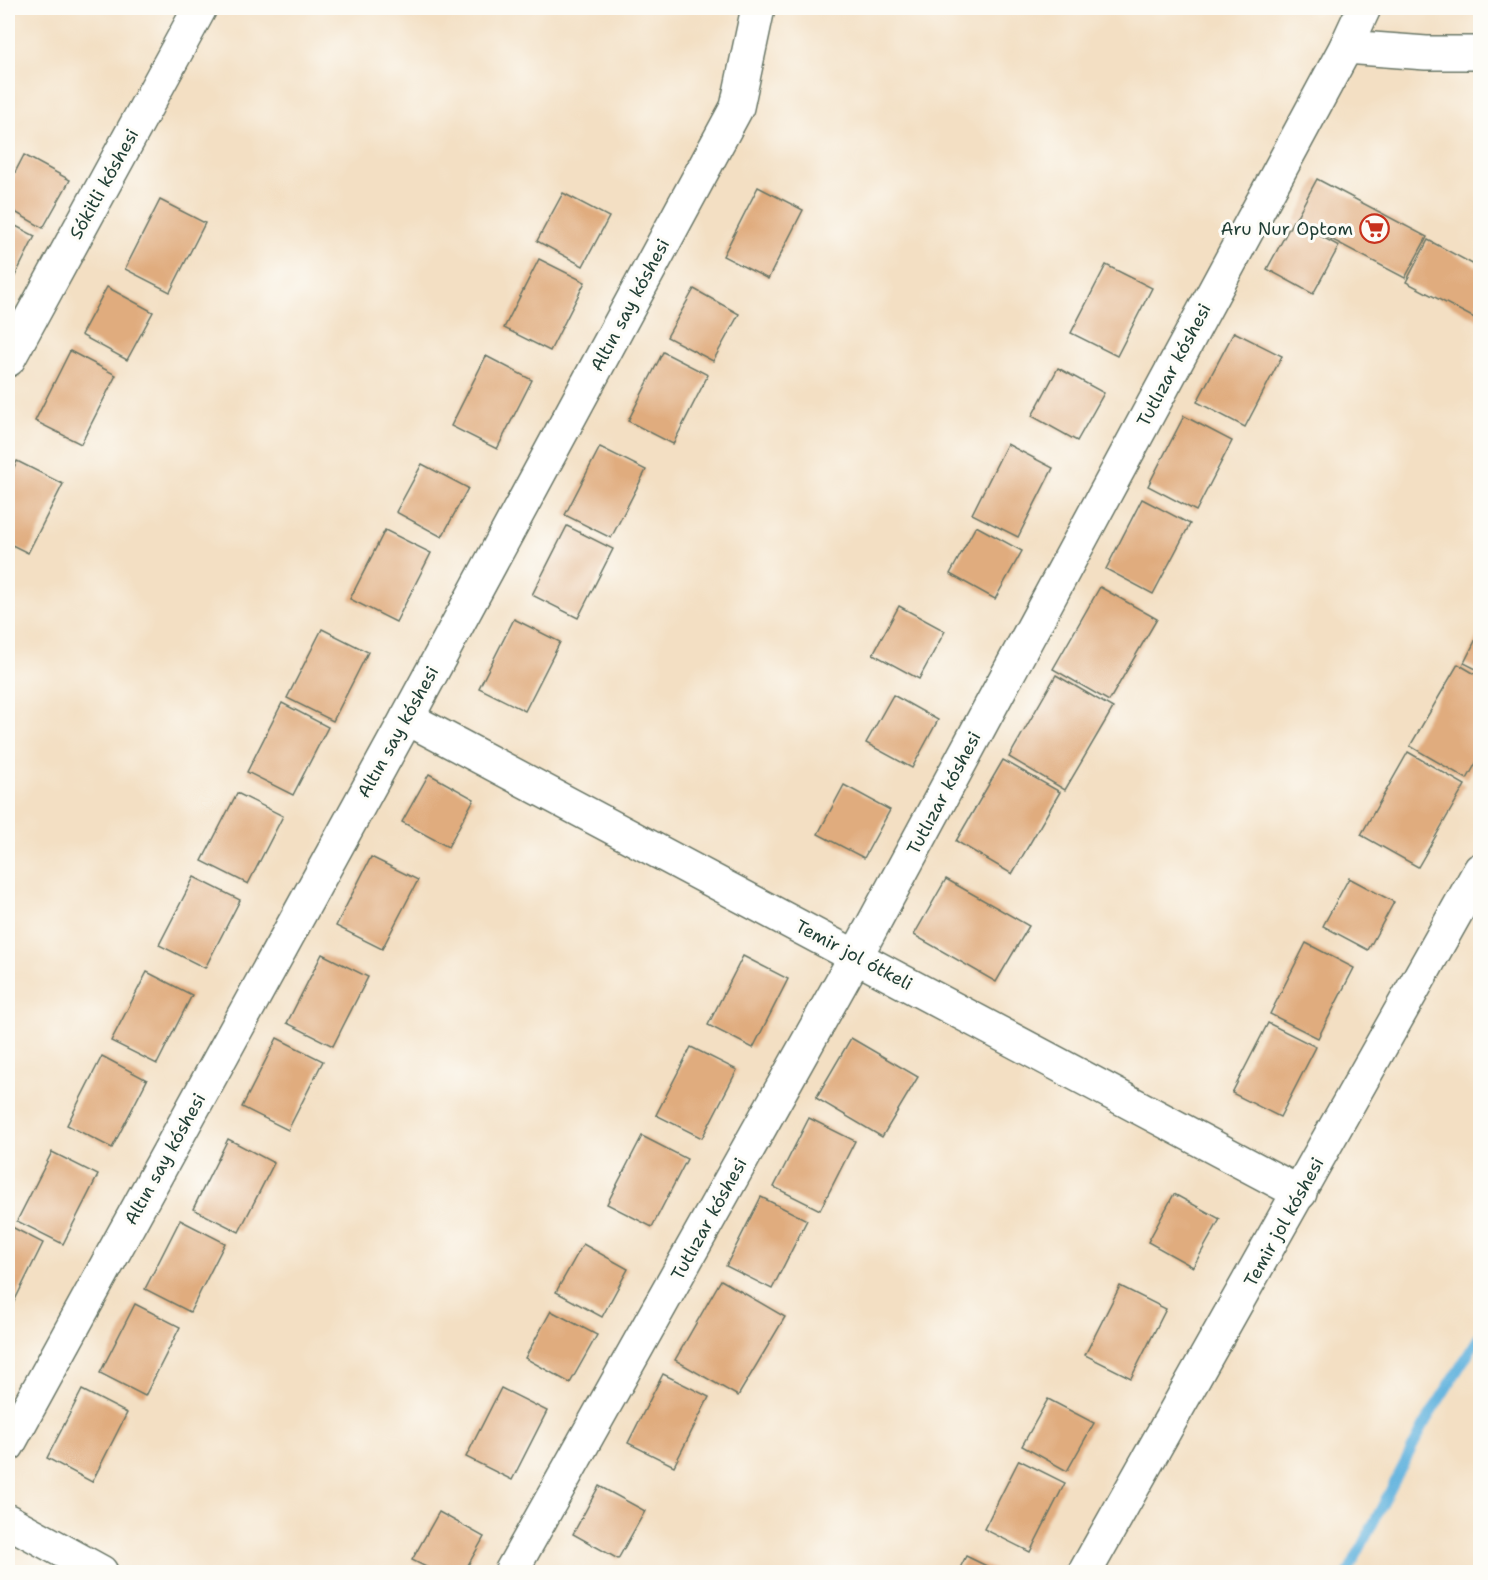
<svg xmlns="http://www.w3.org/2000/svg" width="1488" height="1580" font-family="'Shantell Sans',sans-serif">
	<style>
		.lines { fill: none; stroke-linecap: round; stroke-linejoin: round }
		.stream { stroke: #63b4de; stroke-width: 10 }
		.building { fill: #e0ac7e }
		.minor-casing { stroke: #697666; stroke-width: 36 }
		.minor { stroke: #fff; stroke-width: 33 }
		.labels { text-anchor: middle; stroke-width: 6; stroke-linejoin: round; paint-order: stroke }
		.street-label { font-size: 18px; fill: #1f3d34; stroke: #fdfcf7 }
		.poi-label { font-size: 18px; fill: #1f3d34; stroke: #fdfcf7; text-anchor: end }
	</style>
	<rect width="100%" height="100%" fill="#fdfcf7"/>
	<filter id="ink" filterUnits="userSpaceOnUse"><feTurbulence type="fractalNoise" baseFrequency=".0167" numOctaves="2"/><feDisplacementMap in="SourceGraphic" scale="12" xChannelSelector="R" yChannelSelector="G"/><feConvolveMatrix kernelMatrix="1 2 1 2 8 2 1 2 1" color-interpolation-filters="sRGB"/></filter>
	<filter id="wash" filterUnits="userSpaceOnUse"><feTurbulence type="fractalNoise" baseFrequency=".008" numOctaves="4" result="noise"/><feDisplacementMap in="SourceGraphic" scale="24" xChannelSelector="R" yChannelSelector="G"/><feGaussianBlur stdDeviation="1.35" result="paint"/><feColorMatrix in="noise" values="0 0 0 0 0 0 0 0 0 0 0 0 0 0 0 0 0 1.4 0 .05"/><feComposite in="paint" operator="in"/></filter>
	<g filter="url(#wash)">
		<rect width="100%" height="100%" fill="#f3dfc3"/>
		<g class="lines">
			<polyline class="stream" points="1348,1572 1426,1421 1480,1335"/>
		</g>
		<g id="blocks">
			<g class="building">
				<polygon points="24,155 70,180 43,228 8,208 8,186"/>
				<polygon points="1317,179 1427,237 1405,278 1295,220"/>
				<polygon points="758,187 803,210 768,279 723,256"/>
				<polygon points="563,193 609,217 583,266 537,241"/>
				<polygon points="160,200 205,223 170,292 125,269"/>
				<polygon points="1293,221 1339,246 1313,294 1267,269"/>
				<polygon points="8,222 35,236 8,290"/>
				<polygon points="1428,240 1480,268 1480,321 1406,282"/>
				<polygon points="539,259 585,282 550,351 504,328"/>
				<polygon points="1106,265 1152,288 1117,356 1071,333"/>
				<polygon points="107,287 153,312 127,360 81,335"/>
				<polygon points="694,289 739,314 713,361 667,337"/>
				<polygon points="1234,332 1282,356 1245,427 1197,402"/>
				<polygon points="70,351 116,375 81,444 35,421"/>
				<polygon points="663,352 708,375 673,444 628,421"/>
				<polygon points="486,356 532,380 497,449 451,426"/>
				<polygon points="1058,368 1104,393 1077,441 1032,416"/>
				<polygon points="1184,416 1232,441 1196,511 1148,486"/>
				<polygon points="1007,444 1053,468 1018,537 972,514"/>
				<polygon points="600,447 646,470 611,538 565,515"/>
				<polygon points="17,461 63,484 28,553 8,543 8,480"/>
				<polygon points="422,464 468,488 442,537 396,512"/>
				<polygon points="1142,499 1190,524 1153,594 1106,569"/>
				<polygon points="567,526 613,549 578,618 532,595"/>
				<polygon points="976,526 1022,551 995,599 950,574"/>
				<polygon points="385,530 431,553 396,622 350,599"/>
				<polygon points="1100,587 1157,619 1109,701 1053,669"/>
				<polygon points="899,606 945,631 919,679 873,654"/>
				<polygon points="514,619 560,642 525,711 479,688"/>
				<polygon points="322,629 368,652 333,721 287,698"/>
				<polygon points="1480,631 1480,671 1464,663"/>
				<polygon points="1458,664 1480,677 1480,756 1467,779 1410,746"/>
				<polygon points="1056,675 1113,708 1065,790 1009,757"/>
				<polygon points="893,695 938,720 912,768 866,743"/>
				<polygon points="282,703 328,727 293,795 247,772"/>
				<polygon points="1408,752 1465,785 1418,867 1361,835"/>
				<polygon points="1003,760 1060,792 1012,874 956,841"/>
				<polygon points="429,774 474,799 448,847 402,822"/>
				<polygon points="844,785 890,810 864,858 818,834"/>
				<polygon points="237,793 283,816 248,884 202,861"/>
				<polygon points="371,857 418,880 382,949 336,926"/>
				<polygon points="194,877 240,900 205,968 159,945"/>
				<polygon points="1349,878 1394,902 1368,950 1323,926"/>
				<polygon points="946,879 1029,926 996,982 914,935"/>
				<polygon points="1306,943 1354,968 1318,1038 1270,1014"/>
				<polygon points="322,954 368,977 333,1046 287,1023"/>
				<polygon points="743,956 788,979 753,1048 708,1025"/>
				<polygon points="147,972 192,995 157,1064 111,1041"/>
				<polygon points="1268,1023 1316,1047 1280,1117 1232,1093"/>
				<polygon points="277,1038 323,1061 288,1130 242,1107"/>
				<polygon points="851,1038 918,1077 882,1137 816,1098"/>
				<polygon points="691,1047 737,1070 702,1138 656,1115"/>
				<polygon points="102,1056 147,1080 112,1148 67,1125"/>
				<polygon points="809,1118 855,1141 820,1210 774,1187"/>
				<polygon points="642,1136 687,1159 652,1227 607,1204"/>
				<polygon points="228,1139 274,1163 239,1232 193,1209"/>
				<polygon points="52,1152 98,1175 63,1244 17,1221"/>
				<polygon points="1174,1194 1220,1219 1193,1267 1148,1242"/>
				<polygon points="761,1197 807,1220 772,1289 726,1266"/>
				<polygon points="180,1220 225,1243 190,1312 145,1289"/>
				<polygon points="8,1225 43,1243 8,1314"/>
				<polygon points="583,1244 628,1269 602,1317 556,1292"/>
				<polygon points="721,1280 785,1317 738,1396 675,1360"/>
				<polygon points="1120,1286 1166,1309 1131,1378 1085,1355"/>
				<polygon points="135,1304 180,1327 145,1396 100,1373"/>
				<polygon points="551,1311 597,1335 570,1383 525,1358"/>
				<polygon points="663,1374 709,1397 674,1466 628,1443"/>
				<polygon points="501,1388 547,1411 512,1480 466,1457"/>
				<polygon points="82,1390 127,1413 92,1482 47,1458"/>
				<polygon points="1048,1399 1094,1423 1067,1471 1022,1446"/>
				<polygon points="1019,1460 1065,1483 1030,1552 984,1529"/>
				<polygon points="599,1486 645,1511 618,1559 573,1534"/>
				<polygon points="439,1512 484,1537 464,1572 436,1572 412,1560"/>
				<polygon points="966,1556 999,1572 958,1572"/>
			</g>
		</g>
	</g>
	<g filter="url(#ink)">
		<use href="#blocks" fill-opacity="0" stroke="#697666" stroke-width="1.5"/>
		<g class="lines">
			<defs>
				<g id="minor">
					<polyline points="1346,47 1426,53 1480,53"/>
					<polyline points="8,360 200,8"/>
					<polyline points="407,718 1300,1193"/>
					<polyline points="8,1445 407,718 737,107 758,8"/>
					<polyline points="8,1521 101,1572"/>
					<polyline points="511,1572 856,956 1346,47 1364,8"/>
					<polyline points="1085,1572 1480,870"/>
				</g>
			</defs>
			<use href="#minor" class="minor-casing"/>
			<use href="#minor" class="minor"/>
		</g>
	</g>
	<defs>
		<symbol id="supermarket-ring" viewBox="-11 -11 22 22"><circle r="9.5" fill="#fdfcf7" stroke="#c8321e" stroke-width="1.5"/><path d="M-6-5.5h2.5l.6 2H6L4.5 2H-2.5L-4.4-4H-6ZM-1.5 3.2a1.3 1.3 0 1 0 .1 0ZM3 3.2a1.3 1.3 0 1 0 .1 0Z" fill="#c8321e"/></symbol>
	</defs>
	<g fill-rule="evenodd">
		<use href="#supermarket-ring" x="1358" y="212" width="33" height="33"/>
	</g>
	<g class="labels">
		<g class="street-label">
			<text transform="translate(104 184) rotate(-61)" y="6">Sókitli kóshesi</text>
			<text transform="translate(630 305) rotate(-62)" y="6">Altın say kóshesi</text>
			<text transform="translate(1174 365) rotate(-62)" y="6">Tutlızar kóshesi</text>
			<text transform="translate(398 732) rotate(-61)" y="6">Altın say kóshesi</text>
			<text transform="translate(944 793) rotate(-62)" y="6">Tutlızar kóshesi</text>
			<text transform="translate(854 955) rotate(28)" y="6">Temir jol ótkeli</text>
			<text transform="translate(165 1159) rotate(-61)" y="6">Altın say kóshesi</text>
			<text transform="translate(709 1219) rotate(-61)" y="6">Tutlızar kóshesi</text>
			<text transform="translate(1284 1222) rotate(-61)" y="6">Temir jol kóshesi</text>
		</g>
		<g class="poi-label">
			<text x="1353" y="235">Aru Nur Optom</text>
		</g>
	</g>
	<rect width="1488" height="1580" fill="none" stroke="#fdfcf7" stroke-width="30"/>
</svg>
